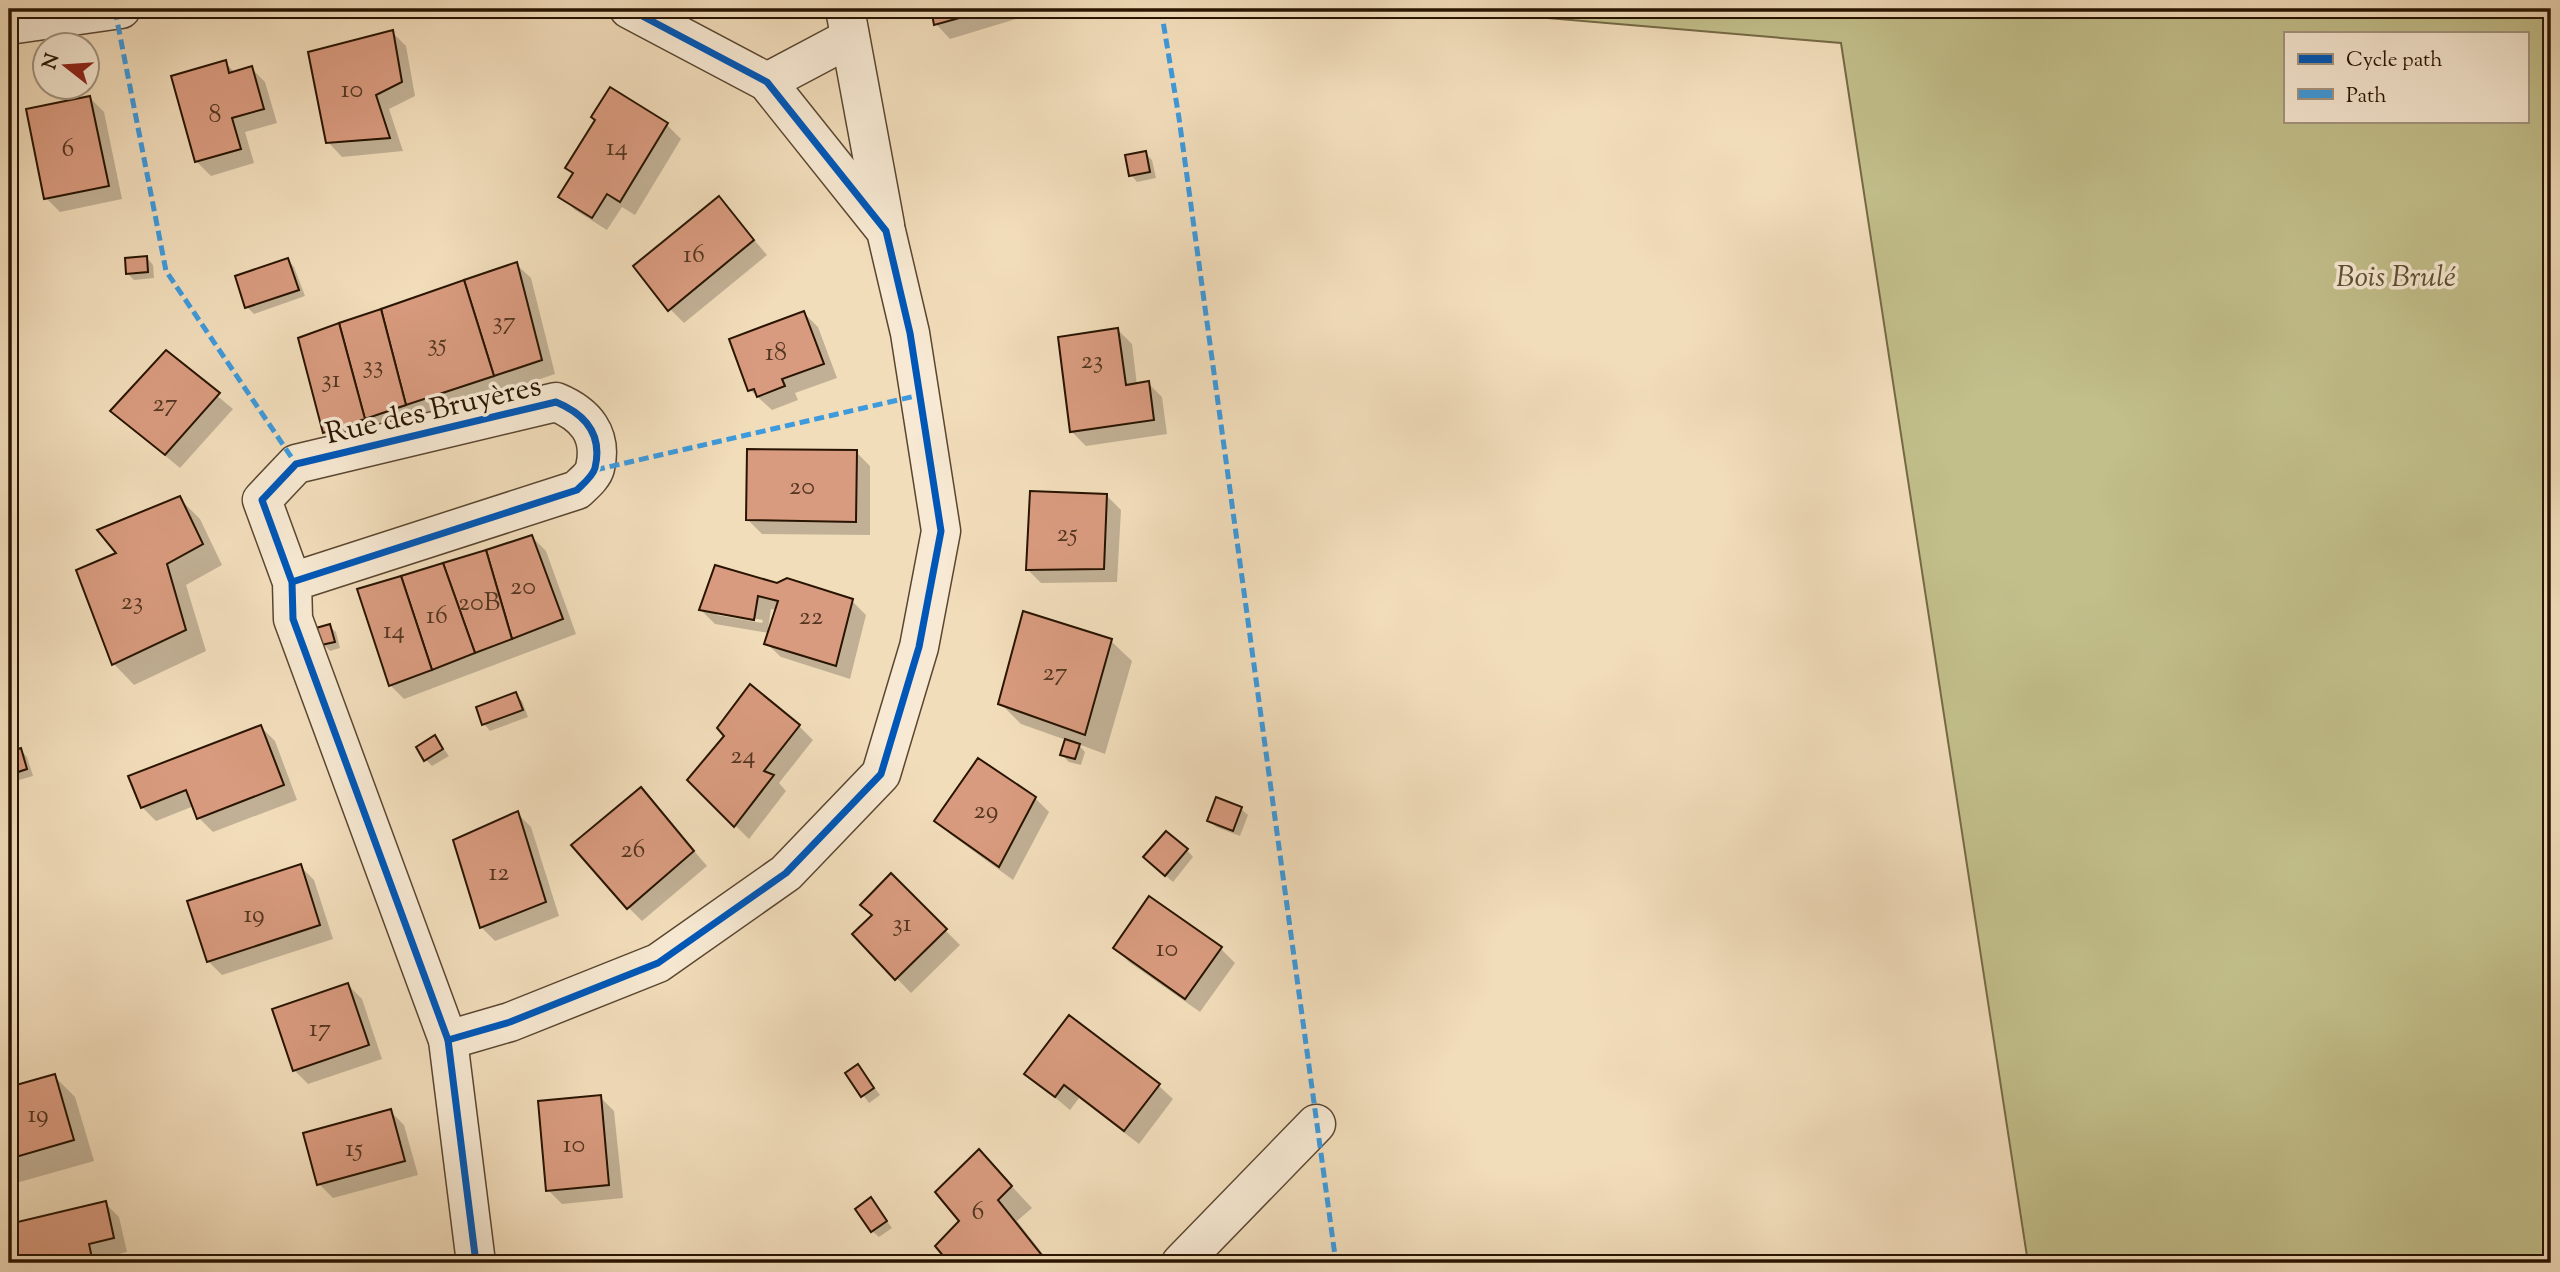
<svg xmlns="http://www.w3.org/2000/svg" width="2560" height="1272" font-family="'Sorts Mill Goudy',serif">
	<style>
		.green { fill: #c2bf8b; stroke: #756a46; stroke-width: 2; fill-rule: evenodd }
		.shadow { fill: #0003; fill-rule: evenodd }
		.building { fill: #d99b7f; stroke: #281401; stroke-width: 2 }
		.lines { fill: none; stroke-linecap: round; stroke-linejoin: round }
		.minor-casing { stroke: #5a4630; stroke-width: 41 }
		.minor { stroke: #f7e9d3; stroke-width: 38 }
		.quiet { stroke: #3d9add; stroke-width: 5; stroke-dasharray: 10 5; stroke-linecap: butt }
		.cycleway-casing { stroke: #f7e9d3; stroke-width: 11 }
		.cycleway { stroke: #0057b8; stroke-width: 7 }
		.labels { text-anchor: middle; stroke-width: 7; stroke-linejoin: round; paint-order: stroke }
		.number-label { font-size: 26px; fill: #543620 }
		.park-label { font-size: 30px; font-style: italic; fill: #5e5031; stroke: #f7e9d3 }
		.street-label { font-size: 30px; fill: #281401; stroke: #f7e9d3 }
	</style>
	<rect width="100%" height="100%" fill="#f2ddbb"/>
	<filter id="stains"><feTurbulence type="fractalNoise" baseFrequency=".00286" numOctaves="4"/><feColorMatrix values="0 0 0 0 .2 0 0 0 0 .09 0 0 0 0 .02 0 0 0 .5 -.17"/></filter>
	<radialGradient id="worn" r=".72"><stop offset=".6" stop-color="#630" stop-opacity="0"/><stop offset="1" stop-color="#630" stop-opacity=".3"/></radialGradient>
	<path class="green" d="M1441,9H2551V1263H2028L1841,43ZM2527,33V121H2285V33Z"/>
	<g class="shadow">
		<polygon points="933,9 1014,9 1016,19 950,39 936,24"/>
		<polygon points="392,32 406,46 415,96 389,109 403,151 342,157 328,142"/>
		<polygon points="225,62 235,73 251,68 265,82 277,123 245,132 254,163 211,176 197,162 173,77"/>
		<polygon points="610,89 667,125 681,139 635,215 622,207 607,230 575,210 561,196 574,175 567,168 597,121"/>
		<polygon points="90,98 104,112 122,199 60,212 46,198"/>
		<polygon points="1145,153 1152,160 1156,178 1137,182 1131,175"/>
		<polygon points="719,199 767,255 684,323 670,309"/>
		<polygon points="147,258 153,265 154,278 134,280 127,273"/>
		<polygon points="288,260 294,267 305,296 254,314 247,307"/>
		<polygon points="516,264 531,278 555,374 511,389 514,397 339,446 324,432"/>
		<polygon points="804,313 818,327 837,378 795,393 798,400 772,410 750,390"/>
		<polygon points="1118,330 1132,344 1137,385 1148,383 1162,397 1167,434 1086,446 1072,432"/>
		<polygon points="166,353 233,409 180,468 127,424"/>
		<polygon points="856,452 870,466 870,535 762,534 748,520"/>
		<polygon points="1107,496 1121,510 1117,582 1041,583 1027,569"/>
		<polygon points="179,498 200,519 222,565 186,585 206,651 134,685 114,664 118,553"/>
		<polygon points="532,537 546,551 576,634 404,699 390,685"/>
		<path d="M777,585L852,601L866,615L850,679L781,657L766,643L769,633L715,624L701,610ZM771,609L777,610L771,630L768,629ZM717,612L763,620L762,623L717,615Z"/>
		<polygon points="329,626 336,632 340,648 330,651 323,644"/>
		<polygon points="1111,641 1132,661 1105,754 1078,744 1085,752 1081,765 1069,762 1062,755 1066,740 1021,724 1000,703"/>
		<polygon points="515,694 522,701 528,717 490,731 484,724"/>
		<polygon points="799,726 813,740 779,783 786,791 749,839 689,780"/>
		<polygon points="261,727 275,741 297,800 213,832 199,818 194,806 156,821 142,807"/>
		<polygon points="435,737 449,756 432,766 426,760"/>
		<polygon points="21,750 27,757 33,776 12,782 9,779 9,754"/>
		<polygon points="641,789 707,866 642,921 628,907"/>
		<polygon points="1035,798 1049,812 1013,880 950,834 936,820"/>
		<polygon points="1241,809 1248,815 1240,836 1216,827 1209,820"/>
		<polygon points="517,813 531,827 559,916 495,941 481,927"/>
		<polygon points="1187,850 1193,857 1173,882 1152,864"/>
		<polygon points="300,866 314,880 333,939 222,975 208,961"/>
		<polygon points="891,876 960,945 911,993 854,934 873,916"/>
		<polygon points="1115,948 1221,949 1235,963 1200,1012 1129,962"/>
		<polygon points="348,985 362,999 382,1059 308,1084 294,1070"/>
		<polygon points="858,1066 880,1095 869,1103 847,1073"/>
		<polygon points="1027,1074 1158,1085 1173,1099 1139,1144 1079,1098 1070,1110"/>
		<polygon points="54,1076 75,1097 94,1161 9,1185 9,1089"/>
		<polygon points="600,1097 614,1111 623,1198 562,1204 548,1190"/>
		<polygon points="390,1111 404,1125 418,1175 333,1198 319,1184"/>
		<polygon points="979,1151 1032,1208 1017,1221 1050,1263 952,1263 937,1246 961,1221"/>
		<polygon points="871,1199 892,1228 879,1237 872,1231"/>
		<polygon points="105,1203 119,1217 127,1252 102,1258 103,1263 9,1263 9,1226"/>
	</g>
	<g class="building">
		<polygon points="931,9 992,9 934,25"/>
		<polygon points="393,30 402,82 376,95 390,138 326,143 308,52"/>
		<polygon points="226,60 229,73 252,66 264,109 232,118 241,149 195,162 171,76"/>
		<polygon points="610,87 668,123 620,202 607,194 592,218 558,197 573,173 565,168 595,120 591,117"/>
		<polygon points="90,96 109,186 44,199 26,109"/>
		<polygon points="1146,151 1150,172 1129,176 1125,155"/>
		<polygon points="719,196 754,240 668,311 633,266"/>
		<polygon points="147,256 148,272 126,274 125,258"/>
		<polygon points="288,258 299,290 245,308 235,276"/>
		<polygon points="517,262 542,360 494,376 464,280"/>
		<polygon points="464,280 494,376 406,405 381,309"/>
		<polygon points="381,309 406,405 365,419 339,323"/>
		<polygon points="804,311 824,364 782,379 785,386 757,397 754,389 748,391 729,339"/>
		<polygon points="339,323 365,419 323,433 298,338"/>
		<polygon points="1118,328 1126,385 1149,381 1154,420 1070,432 1058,337"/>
		<polygon points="166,350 220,393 165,455 110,411"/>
		<polygon points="747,449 857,450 856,522 746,520"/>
		<polygon points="1030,491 1107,494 1104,569 1026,570"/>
		<polygon points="180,496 203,544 167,564 186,630 112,665 76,570 116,553 97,530"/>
		<polygon points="532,535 563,619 512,639 486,550"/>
		<polygon points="486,550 512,639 475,653 443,563"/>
		<polygon points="443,563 475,653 432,670 401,576"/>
		<polygon points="715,565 777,583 787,578 853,599 836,666 764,644 778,601 758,596 754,620 699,610"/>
		<polygon points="401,576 432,670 389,686 357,589"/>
		<polygon points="1023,611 1112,639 1085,735 998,704"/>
		<polygon points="330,624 335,642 321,645 316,628"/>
		<polygon points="750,684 800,725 764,771 774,775 734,827 687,780 724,736 717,728"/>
		<polygon points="516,692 523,710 482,725 476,707"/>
		<polygon points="261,725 284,785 197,819 186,790 141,808 128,776"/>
		<polygon points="435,735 443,749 424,761 416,747"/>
		<polygon points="1065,739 1080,744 1075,759 1060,755"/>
		<polygon points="21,748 27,769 9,775 9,752"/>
		<polygon points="978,758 1036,797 999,867 934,821"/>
		<polygon points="641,787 694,851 627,909 571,845"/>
		<polygon points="1216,797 1242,807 1233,831 1207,821"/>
		<polygon points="518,811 546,902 480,928 453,840"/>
		<polygon points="1166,831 1188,849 1165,876 1143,857"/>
		<polygon points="301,864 320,925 207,962 187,901"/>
		<polygon points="891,873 947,929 895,980 852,934 872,915 860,905"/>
		<polygon points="1149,896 1222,947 1185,999 1113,948"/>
		<polygon points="348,983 369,1045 293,1071 272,1009"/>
		<polygon points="1069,1015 1160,1084 1124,1131 1064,1085 1055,1097 1024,1074"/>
		<polygon points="858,1064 874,1088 861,1097 845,1073"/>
		<polygon points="55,1074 74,1140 9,1159 9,1087"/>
		<polygon points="601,1095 609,1185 546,1191 538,1101"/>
		<polygon points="391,1109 405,1161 317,1185 303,1133"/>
		<polygon points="979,1149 1012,1186 998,1200 1048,1263 949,1263 935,1246 959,1221 935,1192"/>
		<polygon points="871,1197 887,1221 871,1232 855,1209"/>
		<polygon points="106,1201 114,1238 89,1244 93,1263 9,1263 9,1224"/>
	</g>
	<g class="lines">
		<defs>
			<g id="minor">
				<polyline points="845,9 885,225"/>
				<polyline points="9,25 121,9"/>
				<polyline points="767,82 850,38"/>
				<path d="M292,582L262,500L296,464L556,402C585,414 603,434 595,468C593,476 583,484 577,490L292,582L293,619L448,1040L476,1263"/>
				<polyline points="448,1040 510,1022 658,963 786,873 881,774 919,647 941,531 910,333 886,231 767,82 629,9"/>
				<polyline points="1181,1263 1316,1124"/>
			</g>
		</defs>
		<use href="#minor" class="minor-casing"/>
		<use href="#minor" class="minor"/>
		<g class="quiet">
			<polyline points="71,9 72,15"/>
			<polyline points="1161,9 1179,118 1336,1263"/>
			<polyline points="115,10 166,271 296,464"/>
			<polyline points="595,470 920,395"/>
		</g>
		<defs>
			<g id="cycleway">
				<path d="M292,582L262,500L296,464L556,402C585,414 603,434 595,468C593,476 583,484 577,490L292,582L293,619L448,1040L476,1263"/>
				<polyline points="448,1040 510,1022 658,963 786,873 881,774 919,647 941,531 910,333 886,231 767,82 629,9"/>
			</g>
		</defs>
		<use href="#cycleway" class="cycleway-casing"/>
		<use href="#cycleway" class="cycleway"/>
	</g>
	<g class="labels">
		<g class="number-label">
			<text x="352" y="97">10</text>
			<text x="215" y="122">8</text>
			<text x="617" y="155">14</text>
			<text x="68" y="156">6</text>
			<text x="694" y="262">16</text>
			<text x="504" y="329">37</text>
			<text x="437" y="351">35</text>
			<text x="776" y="360">18</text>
			<text x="1092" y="368">23</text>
			<text x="373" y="373">33</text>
			<text x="331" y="387">31</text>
			<text x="165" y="411">27</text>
			<text x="802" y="494">20</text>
			<text x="1067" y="541">25</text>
			<text x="523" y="594">20</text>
			<text x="132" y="609">23</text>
			<text x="479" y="610">20B</text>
			<text x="437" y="623">16</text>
			<text x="811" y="624">22</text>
			<text x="394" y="638">14</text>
			<text x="1055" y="680">27</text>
			<text x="743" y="763">24</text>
			<text x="986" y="818">29</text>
			<text x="633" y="857">26</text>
			<text x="499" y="880">12</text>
			<text x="254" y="922">19</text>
			<text x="902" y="931">31</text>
			<text x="1167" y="956">10</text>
			<text x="320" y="1036">17</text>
			<text x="38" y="1122">19</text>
			<text x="574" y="1152">10</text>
			<text x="354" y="1156">15</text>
			<text x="978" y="1219">6</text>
		</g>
		<g class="park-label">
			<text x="2396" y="286">Bois Brulé</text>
		</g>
		<g class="street-label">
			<text transform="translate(433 409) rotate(-13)" y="10">Rue des Bruyères</text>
		</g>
	</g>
	<rect width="2560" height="1272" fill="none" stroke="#f2ddbb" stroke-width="35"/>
	<rect x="10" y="10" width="2539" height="1251" fill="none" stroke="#281401" stroke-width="3.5"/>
	<rect x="18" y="18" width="2525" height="1237" fill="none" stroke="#281401" stroke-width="2"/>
	<rect x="2284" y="32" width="245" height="91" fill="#f7e9d3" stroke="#a4947f" stroke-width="2"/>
	<rect x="2298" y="54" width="35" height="10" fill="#0057b8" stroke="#a4947f" stroke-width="2"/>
	<text x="2346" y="66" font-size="21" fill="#281401">Cycle path</text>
	<rect x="2298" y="89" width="35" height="10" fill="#3d9add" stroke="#a4947f" stroke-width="2"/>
	<text x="2346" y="102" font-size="21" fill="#281401">Path</text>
	<g transform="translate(66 66) rotate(287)"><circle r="33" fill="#f7e9d3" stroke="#a4947f" stroke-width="2"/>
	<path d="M0-5L12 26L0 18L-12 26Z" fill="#8f2418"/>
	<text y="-10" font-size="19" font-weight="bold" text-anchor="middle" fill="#281401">N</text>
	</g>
	<rect width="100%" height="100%" filter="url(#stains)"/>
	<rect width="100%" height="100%" fill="url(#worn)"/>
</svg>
